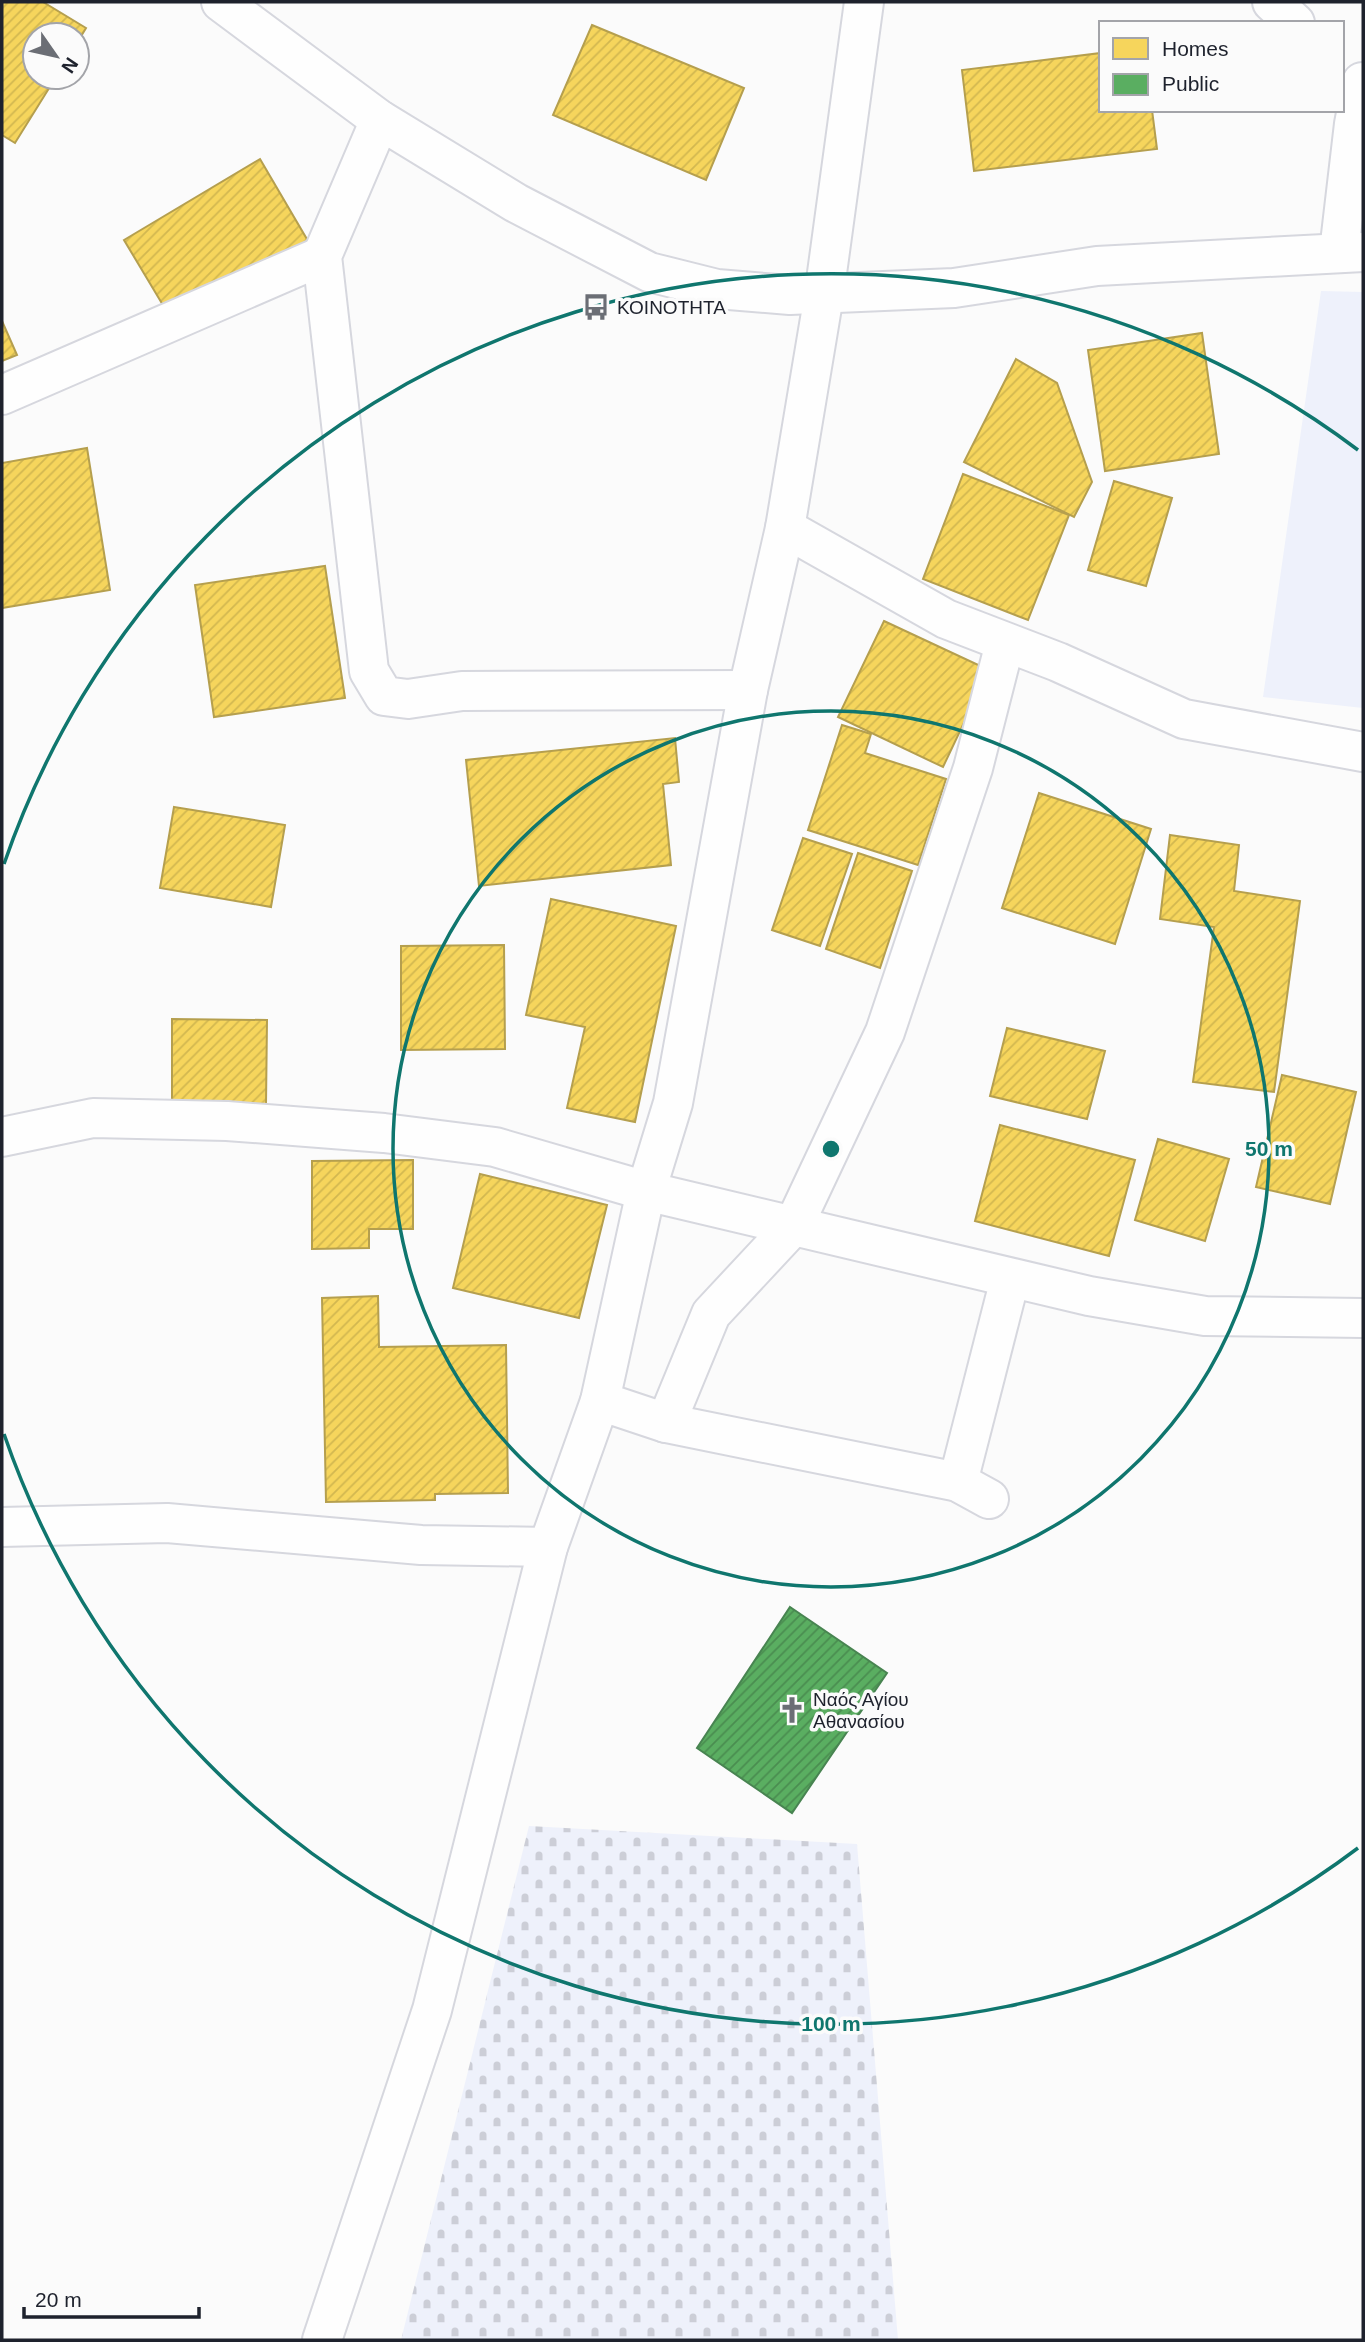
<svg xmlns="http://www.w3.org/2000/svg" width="1365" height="2342" font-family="Arial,sans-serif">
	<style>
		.cemetery { fill: url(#cemetery-stones) }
		.park { fill: #eef1fb }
		.homes { fill: url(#homes-hatch); stroke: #b59f4e; stroke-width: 2 }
		.public { fill: url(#public-hatch); stroke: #488451; stroke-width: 2 }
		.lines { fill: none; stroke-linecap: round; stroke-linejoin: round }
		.minor-casing { stroke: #d6d7de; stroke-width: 42 }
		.tertiary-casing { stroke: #d6d7de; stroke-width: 42 }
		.minor { stroke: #fefefe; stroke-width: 38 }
		.tertiary { stroke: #fefefe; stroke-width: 38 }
		.ring { fill: none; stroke: #0f766e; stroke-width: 3.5 }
		.labels { text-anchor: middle; stroke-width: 7; stroke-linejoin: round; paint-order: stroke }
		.poi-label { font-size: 19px; fill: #1e222d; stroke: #fbfbfb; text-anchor: start }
		.centre { fill: #0f766e; stroke: #fbfbfb; stroke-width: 3.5 }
		.ring-label { font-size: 21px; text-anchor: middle; font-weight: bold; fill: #0f766e; stroke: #fbfbfb; stroke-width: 7; stroke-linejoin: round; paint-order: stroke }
	</style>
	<defs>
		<pattern id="cemetery-stones" width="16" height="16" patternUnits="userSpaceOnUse" patternTransform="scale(1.75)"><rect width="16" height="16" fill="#eef1fb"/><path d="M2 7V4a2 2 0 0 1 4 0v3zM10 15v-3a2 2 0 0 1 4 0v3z" fill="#ccced7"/></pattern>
		<pattern id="homes-hatch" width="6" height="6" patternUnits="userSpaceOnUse" patternTransform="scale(1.75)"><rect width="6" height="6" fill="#f6d55c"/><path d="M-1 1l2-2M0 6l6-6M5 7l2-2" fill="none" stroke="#d2b750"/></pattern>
		<pattern id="public-hatch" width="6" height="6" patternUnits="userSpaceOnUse" patternTransform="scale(1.75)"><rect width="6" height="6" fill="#5aae61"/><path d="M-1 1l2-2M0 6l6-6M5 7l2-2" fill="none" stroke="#4a8d50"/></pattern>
	</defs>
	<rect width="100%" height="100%" fill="#fbfbfb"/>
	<polygon class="cemetery" points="529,1826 857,1844 898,2340 401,2340"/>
	<polygon class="park" points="1321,291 1363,292 1363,708 1263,697"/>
	<g class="homes">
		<polygon points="2,2 43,2 86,28 77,43 77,35 35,35 35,77 56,77 15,143 2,135"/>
		<polygon points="592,25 744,88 706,180 553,115"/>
		<polygon points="1101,53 1101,110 1152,110 1157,149 974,171 962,70"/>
		<polygon points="260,159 308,241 173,322 124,240"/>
		<polygon points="2,321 17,355 2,361"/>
		<polygon points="1202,333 1219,454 1105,471 1088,350"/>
		<polygon points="1016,359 1057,383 1092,482 1074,517 964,462"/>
		<polygon points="87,448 110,590 2,608 2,463"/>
		<polygon points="963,474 1069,515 1028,620 923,579"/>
		<polygon points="1114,481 1172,498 1146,586 1088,570"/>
		<polygon points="325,566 345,698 214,717 195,585"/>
		<polygon points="884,621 989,670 943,767 838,717"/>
		<polygon points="842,725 871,734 865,753 946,779 918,865 808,830"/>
		<polygon points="675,738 679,782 663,784 671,865 479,886 466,760"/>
		<polygon points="1039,793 1151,829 1115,944 1002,908"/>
		<polygon points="174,807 285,825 271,907 160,888"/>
		<polygon points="1170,835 1239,845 1234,891 1300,901 1274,1092 1193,1082 1214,927 1160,919"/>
		<polygon points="803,838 852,854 820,946 772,930"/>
		<polygon points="858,853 912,871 880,968 826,949"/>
		<polygon points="551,899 676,926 635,1122 567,1108 585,1027 526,1015"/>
		<polygon points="504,945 505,1049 401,1050 401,946"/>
		<polygon points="172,1019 267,1020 266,1104 172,1103"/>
		<polygon points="1007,1028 1105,1051 1087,1119 990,1096"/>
		<polygon points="1282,1075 1356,1092 1330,1204 1256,1187"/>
		<polygon points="1000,1125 1135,1160 1109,1256 975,1221"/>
		<polygon points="1158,1139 1229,1159 1205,1241 1135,1220"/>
		<polygon points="413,1160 413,1229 369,1229 369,1248 312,1249 312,1161"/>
		<polygon points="480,1174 607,1205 579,1318 453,1288"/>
		<polygon points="378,1296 379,1347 506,1345 508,1493 435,1494 435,1500 326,1502 322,1298"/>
	</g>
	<polygon class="public" points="790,1607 887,1673 792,1813 697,1748"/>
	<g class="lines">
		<defs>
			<g id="minor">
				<polyline points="1272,2 1295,23"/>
				<polyline points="380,120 322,256 369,671 384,696 408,699 462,691 748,690"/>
				<polyline points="1339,252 1354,124 1362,82"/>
				<polyline points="2,395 322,256"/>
				<polyline points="785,528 946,619 1058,662 1184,719 1363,752"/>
				<polyline points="2,1137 93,1118 227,1121 384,1133 495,1147 646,1191 1089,1296 1205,1316 1363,1318"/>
				<polyline points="600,1401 666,1423 711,1314 794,1225 885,1032 973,768 1005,643"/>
				<polyline points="666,1423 958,1482 989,1499"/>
				<polyline points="958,1482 1010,1279"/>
				<polyline points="2,1527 167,1523 421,1545 548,1547"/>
				<polyline points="322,2340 432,2010 548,1547 600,1401 646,1191 673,1103 748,690 785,528 824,295 864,2"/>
			</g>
			<polyline id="tertiary" points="221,2 380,120 516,203 649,272 717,289 790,295 954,288 1097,266 1363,252"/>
		</defs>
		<use href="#minor" class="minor-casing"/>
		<use href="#tertiary" class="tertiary-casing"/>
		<use href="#minor" class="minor"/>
		<use href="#tertiary" class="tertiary"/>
	</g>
	<g class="ring">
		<circle cx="831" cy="1149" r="438"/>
		<path d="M1358 1848A875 875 0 0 1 4 1434M4 864A875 875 0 0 1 1358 450"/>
	</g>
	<defs>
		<symbol id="bus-bare" viewBox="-9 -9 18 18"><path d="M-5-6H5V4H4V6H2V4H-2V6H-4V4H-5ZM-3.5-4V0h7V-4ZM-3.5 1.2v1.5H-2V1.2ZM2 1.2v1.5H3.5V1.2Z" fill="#6b6e75" stroke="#fbfbfb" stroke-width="2.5" paint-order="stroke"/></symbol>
		<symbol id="church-bare" viewBox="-9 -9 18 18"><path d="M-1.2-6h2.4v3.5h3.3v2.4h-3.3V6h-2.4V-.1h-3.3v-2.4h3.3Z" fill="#6b6e75" stroke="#fbfbfb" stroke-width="2.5" paint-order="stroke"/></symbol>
	</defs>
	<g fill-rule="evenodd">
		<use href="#bus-bare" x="577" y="288" width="38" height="38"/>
		<use href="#church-bare" x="773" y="1691" width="38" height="38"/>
	</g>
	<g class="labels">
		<g class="poi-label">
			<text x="617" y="314">ΚΟΙΝΟΤΗΤΑ</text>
			<text x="813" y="1706">Ναός Αγίου<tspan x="813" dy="22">Αθανασίου</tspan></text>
		</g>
	</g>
	<circle cx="831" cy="1149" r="10" class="centre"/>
	<g class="ring-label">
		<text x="1269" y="1156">50 m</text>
		<text x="831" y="2031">100 m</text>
	</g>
	<rect width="1365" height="2342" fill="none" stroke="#1e222d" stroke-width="7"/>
	<rect x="1099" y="21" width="245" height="91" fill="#fbfbfb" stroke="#a3a4a9" stroke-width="2"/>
	<rect x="1113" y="38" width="35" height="21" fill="#f6d55c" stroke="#a3a4a9" stroke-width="2"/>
	<text x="1162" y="56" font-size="21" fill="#1e222d">Homes</text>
	<rect x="1113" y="74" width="35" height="21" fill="#5aae61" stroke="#a3a4a9" stroke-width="2"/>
	<text x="1162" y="91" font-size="21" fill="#1e222d">Public</text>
	<g transform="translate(56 56) rotate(124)"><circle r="33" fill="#fbfbfb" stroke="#a3a4a9" stroke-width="2"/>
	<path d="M0-5L12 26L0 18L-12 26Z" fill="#6b6e75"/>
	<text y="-10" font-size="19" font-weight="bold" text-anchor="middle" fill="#1e222d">N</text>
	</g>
	<path d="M24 2307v10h175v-10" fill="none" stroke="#1e222d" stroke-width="3.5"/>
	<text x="35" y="2307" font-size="21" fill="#1e222d" stroke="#fbfbfb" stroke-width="5" paint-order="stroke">20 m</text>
</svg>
